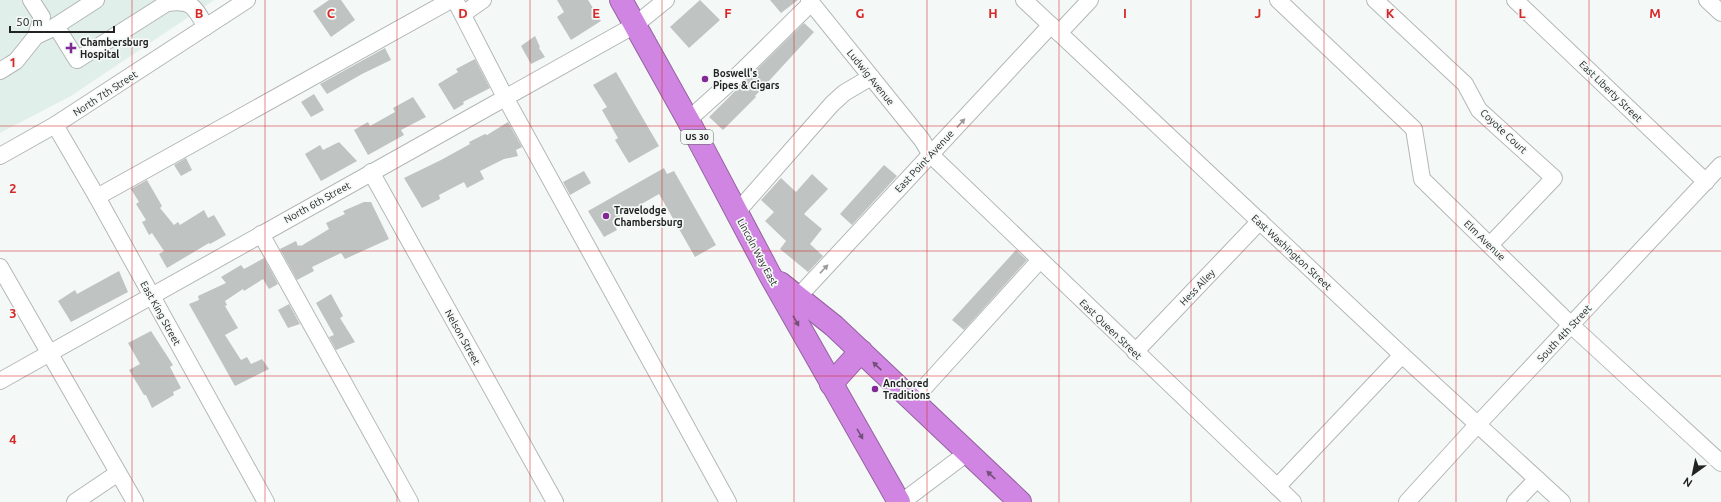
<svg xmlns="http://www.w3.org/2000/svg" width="1721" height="502" font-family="Ubuntu,sans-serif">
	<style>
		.built { fill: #e1efeb }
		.building { fill: #bfc3c2 }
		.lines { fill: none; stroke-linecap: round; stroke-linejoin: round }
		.minor-casing { stroke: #b3b7b6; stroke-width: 18 }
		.highway-casing { stroke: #94639f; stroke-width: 24 }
		.minor { stroke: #fff; stroke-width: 16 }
		.highway { stroke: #d185e2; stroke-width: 22 }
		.oneway { fill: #9c9c9c }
		.oneway2 { fill: #715079 }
		.grid { fill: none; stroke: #d62828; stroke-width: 1; stroke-opacity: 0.55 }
		.poi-dot { fill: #812895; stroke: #f4f9f8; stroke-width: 1.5 }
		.labels { text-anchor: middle; stroke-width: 3.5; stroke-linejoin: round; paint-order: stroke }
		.shield { fill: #f4f9f8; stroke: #616463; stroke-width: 1 }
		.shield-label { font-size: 9px; font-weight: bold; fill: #222423 }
		.poi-label { font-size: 10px; font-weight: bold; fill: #222423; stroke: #f4f9f8; text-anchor: start }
		.street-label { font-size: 10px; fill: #222423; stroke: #f4f9f8 }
		.grid-label { font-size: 13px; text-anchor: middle; font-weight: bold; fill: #d62828; stroke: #f4f9f8; stroke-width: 3.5; stroke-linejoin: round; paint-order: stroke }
	</style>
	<rect width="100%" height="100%" fill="#f4f9f8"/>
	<polygon class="built" points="0,0 214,0 71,96 0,133"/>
	<g class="building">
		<polygon points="329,0 341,0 355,20 331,37 313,11"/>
		<polygon points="557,0 588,0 601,21 571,40 557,17 564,12"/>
		<polygon points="700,0 720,20 689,48 670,27"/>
		<polygon points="770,0 798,0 781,13"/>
		<polygon points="804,23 814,32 755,96 756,97 723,130 709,117"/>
		<polygon points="535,36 540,47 539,48 545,57 531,64 521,46"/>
		<polygon points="385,48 391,60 362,74 327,94 320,84"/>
		<polygon points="475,59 490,88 463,102 464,104 454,110 438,84 458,72 456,69"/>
		<polygon points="616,72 659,146 629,163 615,140 618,138 602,110 607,107 593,85"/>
		<polygon points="314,94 324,110 311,117 301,102"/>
		<polygon points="413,97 426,117 401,130 404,135 368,155 354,130 368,122 370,126 395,112 393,108"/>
		<polygon points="508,122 522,147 516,150 518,156 504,159 480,171 484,179 467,188 464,182 439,195 440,199 422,208 404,178 441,160 470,144 469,142 485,134 487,135"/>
		<polygon points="339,142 357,161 321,181 305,154 320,145 323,150"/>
		<polygon points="186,158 192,170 181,176 174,165"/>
		<polygon points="884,165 897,176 852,225 840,214"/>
		<polygon points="664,168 667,174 674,171 716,245 695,257 659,194 612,221 617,230 604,237 588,211"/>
		<polygon points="584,171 591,183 570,195 563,182"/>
		<polygon points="812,174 828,189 804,214 822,229 810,244 823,256 808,272 780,249 786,241 765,221 774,212 761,200 781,178 796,192"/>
		<polygon points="147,180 162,206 160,208 174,225 178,222 180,225 204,210 208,218 214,215 226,235 210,244 209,243 167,268 159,254 164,251 152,233 149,235 142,222 146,220 136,204 139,202 131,189"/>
		<polygon points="364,202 371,202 389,239 345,259 341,253 312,267 314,271 297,280 280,249 296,241 298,246 300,245 301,246 329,229 326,223 345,214 343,211"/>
		<polygon points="1016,250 1027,260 964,330 952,320"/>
		<polygon points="264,258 278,284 269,289 263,279 244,291 243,289 225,301 227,305 225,306 238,328 225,335 241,360 247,357 251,364 262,359 269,369 235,386 189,304 199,300 198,296 226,283 221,277 241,265 244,269"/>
		<polygon points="119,271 128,292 71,322 58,301 75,290 77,294"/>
		<polygon points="331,294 343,316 340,318 355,342 336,350 329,337 334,335 316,303"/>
		<polygon points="289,304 300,324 288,328 278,310"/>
		<polygon points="151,331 173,365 170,367 181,388 173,392 174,395 152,408 146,395 144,395 129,370 140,364 128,343"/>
	</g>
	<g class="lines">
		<defs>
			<g id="minor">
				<polyline points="31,0 42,17 36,36"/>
				<polyline points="455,0 505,97 728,502"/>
				<polyline points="809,0 922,140 931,155 1293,502"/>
				<polyline points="1024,0 1402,355 1562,502"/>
				<polyline points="1278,0 1414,129 1422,179 1571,325 1721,463"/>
				<polyline points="1375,0 1465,84 1479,110 1554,178 1490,245"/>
				<polyline points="1515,0 1706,182"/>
				<polyline points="1707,0 1721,13"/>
				<path d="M167,3C192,0 194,6 206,27"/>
				<polyline points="463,14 483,0"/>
				<polyline points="56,26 77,60 167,3 165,0"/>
				<polyline points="1059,33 1090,0"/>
				<polyline points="0,71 16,61 36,36 51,29 96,0"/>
				<polyline points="688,120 737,76 811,3"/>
				<polyline points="55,125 97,197 266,502"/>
				<polyline points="0,156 55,125 247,0"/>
				<polyline points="371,172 555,502"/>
				<polyline points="97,197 451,0"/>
				<polyline points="737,212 832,104 844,93 871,77"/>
				<polyline points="261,234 410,502"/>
				<polyline points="0,267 135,502"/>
				<polyline points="798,297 1051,25"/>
				<polyline points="1135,352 1260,221"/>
				<polyline points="0,381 635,25 666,0"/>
				<polyline points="913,400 1040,260"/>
				<polyline points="1277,487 1402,355"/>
				<polyline points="75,502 118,473"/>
				<polyline points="902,502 967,453"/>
				<polyline points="1407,502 1478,424 1721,165"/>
				<polyline points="1515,502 1537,479"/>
			</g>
			<g id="highway">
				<polyline points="621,0 688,120 770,275 899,502"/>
				<polyline points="780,283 834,326 1020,502"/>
				<polyline points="831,384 861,351"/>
			</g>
		</defs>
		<use href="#minor" class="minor-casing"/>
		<use href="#highway" class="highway-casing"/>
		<use href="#minor" class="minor"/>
		<use href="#highway" class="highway"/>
	</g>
	<defs><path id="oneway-solid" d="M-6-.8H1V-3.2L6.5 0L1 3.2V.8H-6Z"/></defs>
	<g class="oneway">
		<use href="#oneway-solid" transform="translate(961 123) rotate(-47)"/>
		<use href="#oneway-solid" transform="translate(824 269) rotate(-47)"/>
	</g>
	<g class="oneway2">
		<use href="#oneway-solid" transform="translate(796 321) rotate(61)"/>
		<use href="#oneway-solid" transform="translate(877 366) rotate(-137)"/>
		<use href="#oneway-solid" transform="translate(860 434) rotate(60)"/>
		<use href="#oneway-solid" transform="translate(991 475) rotate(-137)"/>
	</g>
	<path class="grid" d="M132,0V502M265,0V502M397,0V502M530,0V502M662,0V502M794,0V502M927,0V502M1059,0V502M1191,0V502M1324,0V502M1456,0V502M1589,0V502M0,126H1721M0,251H1721M0,376H1721"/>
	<g class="poi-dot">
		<path d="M69 42h4v4h4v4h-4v4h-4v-4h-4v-4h4z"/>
		<circle cx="705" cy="79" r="4"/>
		<circle cx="606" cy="216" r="4"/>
		<circle cx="875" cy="389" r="4"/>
	</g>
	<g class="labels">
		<rect class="shield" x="681" y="130" width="32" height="14" rx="3"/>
		<g class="shield-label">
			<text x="697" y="140">US 30</text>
		</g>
		<g class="poi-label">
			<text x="80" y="46">Chambersburg<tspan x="80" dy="12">Hospital</tspan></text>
			<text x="713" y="77">Boswell's<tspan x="713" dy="12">Pipes &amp; Cigars</tspan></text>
			<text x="614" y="214">Travelodge<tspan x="614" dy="12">Chambersburg</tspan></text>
			<text x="883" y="387">Anchored<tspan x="883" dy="12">Traditions</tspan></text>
		</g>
		<g class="street-label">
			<text transform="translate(871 77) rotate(51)" y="4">Ludwig Avenue</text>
			<text transform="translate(1611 91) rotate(44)" y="4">East Liberty Street</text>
			<text transform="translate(105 93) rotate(-33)" y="4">North 7th Street</text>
			<text transform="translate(1504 131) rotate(43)" y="4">Coyote Court</text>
			<text transform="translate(924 161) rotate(-47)" y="4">East Point Avenue</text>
			<text transform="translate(317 202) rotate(-29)" y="4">North 6th Street</text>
			<text transform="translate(1485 240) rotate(44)" y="4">Elm Avenue</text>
			<text transform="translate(758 252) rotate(62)" y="4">Lincoln Way East</text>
			<text transform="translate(1292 252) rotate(43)" y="4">East Washington Street</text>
			<text transform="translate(1197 287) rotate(-46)" y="4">Hess Alley</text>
			<text transform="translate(161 313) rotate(61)" y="4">East King Street</text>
			<text transform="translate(1111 329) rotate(44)" y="4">East Queen Street</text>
			<text transform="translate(1564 333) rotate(-47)" y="4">South 4th Street</text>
			<text transform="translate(463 337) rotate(61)" y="4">Nelson Street</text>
		</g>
	</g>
	<g class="grid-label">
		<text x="199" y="18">B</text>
		<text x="331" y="18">C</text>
		<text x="463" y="18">D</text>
		<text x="596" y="18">E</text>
		<text x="728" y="18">F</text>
		<text x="860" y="18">G</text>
		<text x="993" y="18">H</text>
		<text x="1125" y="18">I</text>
		<text x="1258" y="18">J</text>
		<text x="1390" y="18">K</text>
		<text x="1522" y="18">L</text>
		<text x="1655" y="18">M</text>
		<text x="13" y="67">1</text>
		<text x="13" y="193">2</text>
		<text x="13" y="318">3</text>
		<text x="13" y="444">4</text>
	</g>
	<g transform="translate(1693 474) rotate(213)" stroke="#f4f9f8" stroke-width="3" paint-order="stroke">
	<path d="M0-3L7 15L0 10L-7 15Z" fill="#222423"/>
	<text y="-6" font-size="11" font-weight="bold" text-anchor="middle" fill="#222423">N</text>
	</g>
	<path d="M10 26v6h104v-6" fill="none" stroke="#222423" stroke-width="2"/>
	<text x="16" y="26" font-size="12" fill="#222423" stroke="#f4f9f8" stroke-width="3" paint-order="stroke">50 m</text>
</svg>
